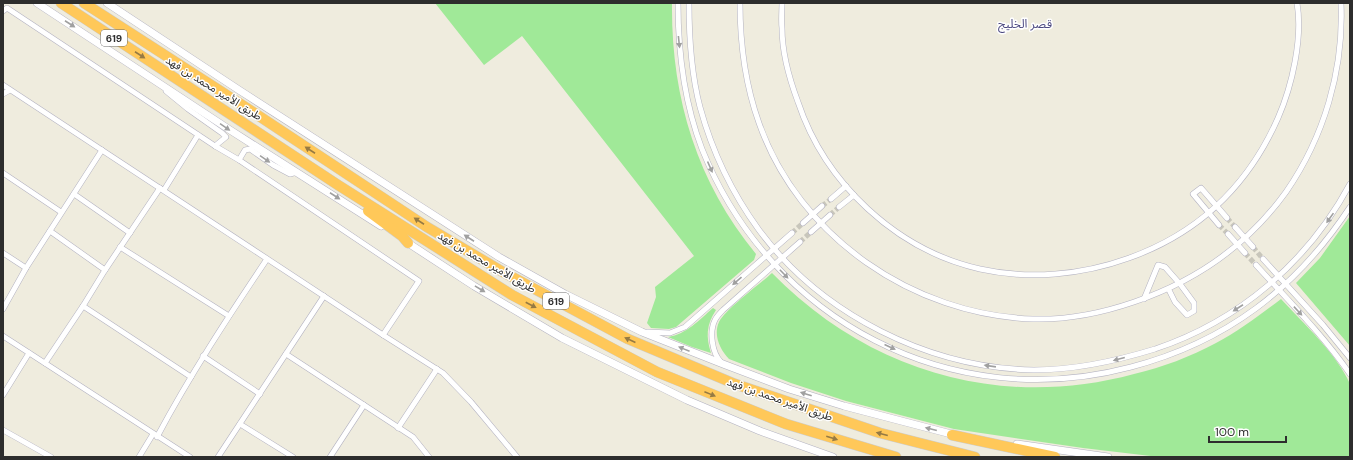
<svg xmlns="http://www.w3.org/2000/svg" width="1353" height="460" font-family="'DM Sans','Noto Sans Arabic',sans-serif">
	<style>
		.green { fill: #a0e998 }
		.lines { fill: none; stroke-linecap: round; stroke-linejoin: round }
		.street-tunnel { stroke: #c8c6bb; stroke-width: 5; stroke-dasharray: 5 2.5; stroke-linecap: butt }
		.street-casing { stroke: #b3b2c1; stroke-width: 6 }
		.secondary-casing { stroke: #b3b2c1; stroke-width: 8 }
		.highway-casing { stroke: #cdcdcd; stroke-width: 11 }
		.street { stroke: #fff; stroke-width: 5 }
		.secondary { stroke: #fff; stroke-width: 7 }
		.highway { stroke: #ffc859; stroke-width: 10 }
		.oneway { fill: #a0a0a0 }
		.oneway2 { fill: #967a43 }
		.labels { text-anchor: middle; stroke-width: 3; stroke-linejoin: round; paint-order: stroke }
		.shield { fill: #fff; stroke: #6c6c6c; stroke-width: 1 }
		.shield-label { font-size: 10px; font-weight: bold; fill: #2d2d2d }
		.street-label { font-size: 11px; fill: #2d2d2d; stroke: #fff }
		.neighbourhood-label { font-size: 12px; fill: #4c4981; stroke: #fff }
	</style>
	<rect width="100%" height="100%" fill="#efecde"/>
	<g class="green">
		<path d="M435,3H672C671,96 696,181 756,254L754,260L676,327L669,329L651,328L647,323L656,297L655,287L694,256L522,36L484,65Z"/>
		<polygon points="1350,216 1350,346 1296,283 1320,258"/>
		<path d="M772,273C869,372 1001,410 1134,374C1163,367 1190,357 1216,343C1239,331 1260,315 1281,299C1303,323 1337,354 1350,384V457H1159L1083,448L954,429L846,401L791,383L729,359C720,350 713,335 719,322C726,309 760,284 772,273Z"/>
		<path d="M713,308L716,310C706,325 706,337 711,353L692,347L668,337C687,334 699,320 713,308Z"/>
	</g>
	<g class="lines">
		<g class="street-tunnel">
			<polyline points="822,206 831,199"/>
			<polyline points="830,215 839,207"/>
			<polyline points="1227,218 1235,227"/>
			<polyline points="1219,225 1228,234"/>
			<polyline points="792,233 803,223"/>
			<polyline points="800,242 811,232"/>
			<polyline points="1253,247 1263,259"/>
			<polyline points="1245,253 1256,265"/>
		</g>
		<defs>
			<g id="street">
				<path d="M678,3C678,53 684,102 702,149C771,321 951,415 1131,367C1226,342 1296,289 1350,207"/>
				<path d="M689,3C689,38 691,73 700,107C712,151 732,193 759,230C822,315 929,368 1034,370C1075,370 1116,361 1155,349C1239,321 1308,262 1350,184"/>
				<path d="M740,3C740,45 745,84 759,123C799,237 913,315 1033,319C1067,320 1102,313 1134,302C1196,281 1247,246 1286,192C1324,137 1344,70 1341,3"/>
				<path d="M782,3C782,11 781,20 782,28C782,54 789,78 798,102C825,183 896,250 980,269C1029,280 1082,275 1129,258C1199,233 1248,186 1278,118C1292,86 1303,38 1297,3"/>
				<polyline points="3,11 7,8 215,146 239,160 419,281 383,335"/>
				<polyline points="3,85 383,335 443,373 471,402 517,457"/>
				<polyline points="166,91 188,109 222,133 226,137 215,146"/>
				<polyline points="3,94 10,90"/>
				<polyline points="239,160 245,150 250,149 273,165 290,174 297,172"/>
				<polyline points="3,173 61,212"/>
				<polyline points="164,190 198,135"/>
				<polyline points="74,194 130,233"/>
				<polyline points="831,199 846,186"/>
				<polyline points="839,207 854,195"/>
				<polyline points="803,223 822,206"/>
				<polyline points="1219,225 1193,194 1201,188 1227,218"/>
				<polyline points="1235,227 1253,247"/>
				<polyline points="50,231 105,270"/>
				<polyline points="811,232 830,215"/>
				<polyline points="1228,234 1245,253"/>
				<polyline points="120,247 229,316"/>
				<polyline points="3,253 26,268"/>
				<polyline points="1263,259 1323,325 1350,358"/>
				<path d="M1256,265C1288,300 1323,335 1350,374"/>
				<polyline points="1144,299 1158,265 1165,267 1180,284 1194,303 1194,311 1187,315 1175,302 1169,290"/>
				<polyline points="83,306 191,377"/>
				<polyline points="3,309 26,268 102,150"/>
				<polyline points="647,332 670,333 685,327 792,233"/>
				<polyline points="3,336 190,457"/>
				<polyline points="286,354 413,437 429,457"/>
				<polyline points="203,356 260,394"/>
				<path d="M721,362C712,353 709,332 715,320C717,316 720,313 723,310L800,242"/>
				<polyline points="45,363 83,306 105,270 160,188"/>
				<polyline points="3,395 29,353"/>
				<polyline points="240,424 293,457"/>
				<polyline points="398,428 437,369"/>
				<polyline points="3,430 51,457"/>
				<path d="M157,437C190,375 228,317 267,259"/>
				<polyline points="139,457 153,434"/>
				<polyline points="218,457 324,296"/>
				<polyline points="330,457 364,405"/>
			</g>
			<g id="secondary">
				<polyline points="37,3 230,130 381,226"/>
				<polyline points="107,3 239,90 499,257 565,294 642,332 723,364 789,389 844,406 955,435"/>
				<polyline points="405,241 474,286 562,338 687,400 760,431 833,457"/>
				<polyline points="1017,444 1108,457"/>
			</g>
			<g id="highway">
				<polyline points="61,3 338,185 512,295 657,372 786,424 896,457"/>
				<polyline points="84,3 253,112 427,227 503,272 628,339 735,384 880,433 975,457"/>
				<polyline points="368,211 402,236 408,243"/>
				<polyline points="952,435 1055,457"/>
			</g>
		</defs>
		<use href="#street" class="street-casing"/>
		<use href="#secondary" class="secondary-casing"/>
		<use href="#highway" class="highway-casing"/>
		<use href="#street" class="street"/>
		<use href="#secondary" class="secondary"/>
		<use href="#highway" class="highway"/>
	</g>
	<defs><path id="oneway-solid" d="M-6-.8H1V-3.2L6.5 0L1 3.2V.8H-6Z"/></defs>
	<g class="oneway">
		<use href="#oneway-solid" transform="translate(70 24) rotate(33)"/>
		<use href="#oneway-solid" transform="translate(679 42) rotate(84)"/>
		<use href="#oneway-solid" transform="translate(225 127) rotate(34)"/>
		<use href="#oneway-solid" transform="translate(265 159) rotate(34)"/>
		<use href="#oneway-solid" transform="translate(710 167) rotate(66)"/>
		<use href="#oneway-solid" transform="translate(335 196) rotate(33)"/>
		<use href="#oneway-solid" transform="translate(1330 218) rotate(125)"/>
		<use href="#oneway-solid" transform="translate(469 238) rotate(-147)"/>
		<use href="#oneway-solid" transform="translate(784 274) rotate(46)"/>
		<use href="#oneway-solid" transform="translate(737 281) rotate(139)"/>
		<use href="#oneway-solid" transform="translate(480 289) rotate(31)"/>
		<use href="#oneway-solid" transform="translate(1238 308) rotate(147)"/>
		<use href="#oneway-solid" transform="translate(1298 311) rotate(47)"/>
		<use href="#oneway-solid" transform="translate(890 347) rotate(24)"/>
		<use href="#oneway-solid" transform="translate(684 349) rotate(-158)"/>
		<use href="#oneway-solid" transform="translate(1119 359) rotate(165)"/>
		<use href="#oneway-solid" transform="translate(990 366) rotate(-172)"/>
		<use href="#oneway-solid" transform="translate(806 394) rotate(-162)"/>
		<use href="#oneway-solid" transform="translate(931 429) rotate(-166)"/>
	</g>
	<g class="oneway2">
		<use href="#oneway-solid" transform="translate(140 55) rotate(33)"/>
		<use href="#oneway-solid" transform="translate(310 150) rotate(-147)"/>
		<use href="#oneway-solid" transform="translate(419 221) rotate(-147)"/>
		<use href="#oneway-solid" transform="translate(531 305) rotate(28)"/>
		<use href="#oneway-solid" transform="translate(630 340) rotate(-155)"/>
		<use href="#oneway-solid" transform="translate(710 394) rotate(22)"/>
		<use href="#oneway-solid" transform="translate(882 434) rotate(-165)"/>
		<use href="#oneway-solid" transform="translate(832 438) rotate(17)"/>
	</g>
	<g class="labels">
		<g class="shield">
			<rect x="101" y="30" width="26" height="16" rx="3"/>
			<rect x="543" y="293" width="26" height="16" rx="3"/>
		</g>
		<g class="shield-label">
			<text x="114" y="42">619</text>
			<text x="556" y="305">619</text>
		</g>
		<g class="street-label">
			<text transform="translate(214 88) rotate(32)" y="4">طريق الأمير محمد بن فهد</text>
			<text transform="translate(487 262) rotate(30)" y="4">طريق الأمير محمد بن فهد</text>
			<text transform="translate(780 399) rotate(19)" y="4">طريق الأمير محمد بن فهد</text>
		</g>
		<g class="neighbourhood-label">
			<text x="1025" y="28">قصر الخليج</text>
		</g>
	</g>
	<rect width="1353" height="460" fill="none" stroke="#2d2d2d" stroke-width="8"/>
	<path d="M1209 436v6h77v-6" fill="none" stroke="#2d2d2d" stroke-width="2"/>
	<text x="1215" y="436" font-size="12" fill="#2d2d2d" stroke="#ffffff" stroke-width="3" paint-order="stroke">100 m</text>
</svg>
